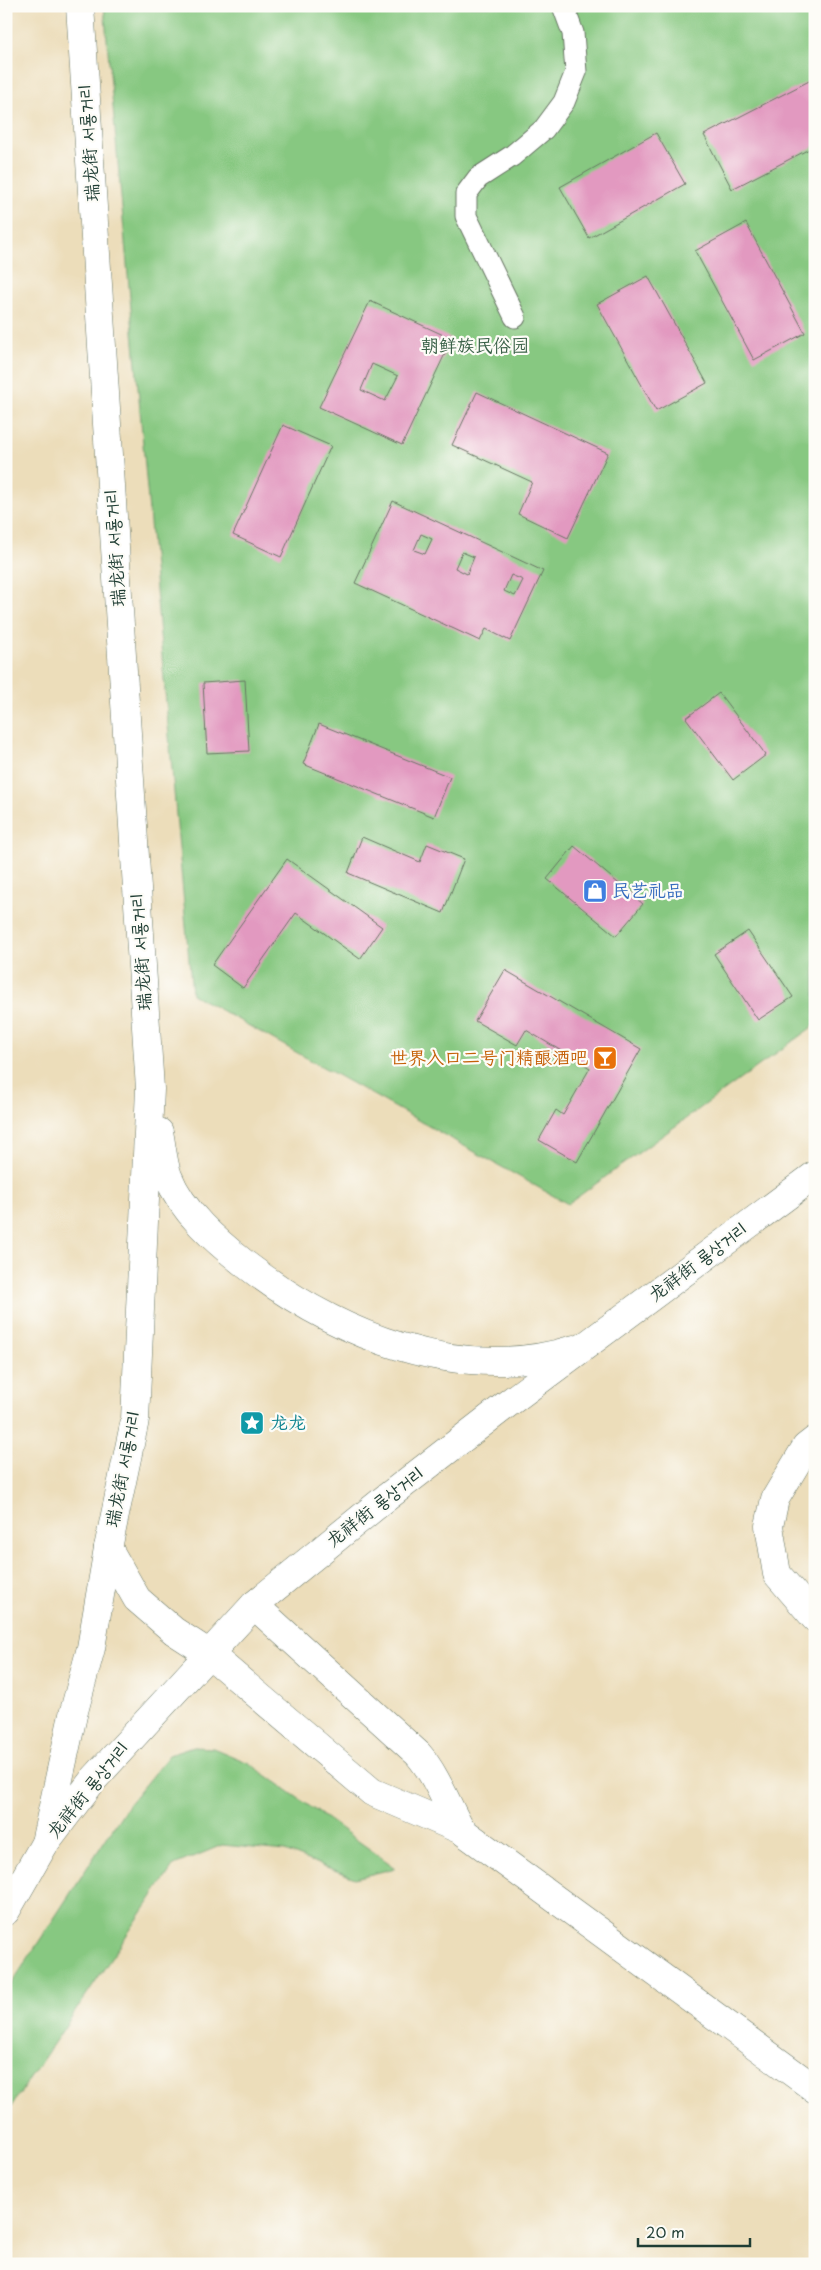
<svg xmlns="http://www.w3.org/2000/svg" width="821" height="2270" font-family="'Playpen Sans','LXGW WenKai TC','Poor Story',sans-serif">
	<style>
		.green { fill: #87c881; stroke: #53825a }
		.building { fill: #e299c0; fill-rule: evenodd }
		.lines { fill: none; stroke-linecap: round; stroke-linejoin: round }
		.service-casing { stroke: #677563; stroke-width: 23 }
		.minor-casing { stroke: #677563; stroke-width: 29 }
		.tertiary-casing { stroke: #677563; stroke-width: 29 }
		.service { stroke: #fff; stroke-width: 21 }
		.minor { stroke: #fff; stroke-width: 28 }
		.tertiary { stroke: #fff; stroke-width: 28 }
		.labels { text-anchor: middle; stroke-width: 4.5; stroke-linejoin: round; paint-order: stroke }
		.street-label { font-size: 18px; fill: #1f3d34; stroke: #fdfcf7 }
		.park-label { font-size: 18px; fill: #396047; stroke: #fdfcf7 }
		.shop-label { font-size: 18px; fill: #366cbe; stroke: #fdfcf7; text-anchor: start }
		.food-label { font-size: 18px; fill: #c56008; stroke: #fdfcf7; text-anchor: end }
		.culture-label { font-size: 18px; fill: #0d838f; stroke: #fdfcf7; text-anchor: start }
	</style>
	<rect width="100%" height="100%" fill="#fdfcf7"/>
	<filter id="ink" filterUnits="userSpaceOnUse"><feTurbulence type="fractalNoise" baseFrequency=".02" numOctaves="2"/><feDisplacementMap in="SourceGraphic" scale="10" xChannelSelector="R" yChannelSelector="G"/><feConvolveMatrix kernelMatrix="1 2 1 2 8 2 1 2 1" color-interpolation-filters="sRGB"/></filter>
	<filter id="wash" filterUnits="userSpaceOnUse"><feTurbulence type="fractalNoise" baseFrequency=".0096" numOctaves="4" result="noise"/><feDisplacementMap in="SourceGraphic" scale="20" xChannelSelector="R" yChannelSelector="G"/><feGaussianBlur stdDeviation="1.12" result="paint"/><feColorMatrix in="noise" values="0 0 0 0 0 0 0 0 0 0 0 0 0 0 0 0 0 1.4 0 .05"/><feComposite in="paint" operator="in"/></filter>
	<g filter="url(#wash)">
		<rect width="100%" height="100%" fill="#ecddba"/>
		<g class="green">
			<polygon points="104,6 815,6 815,1025 568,1204 192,994"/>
			<polygon points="193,1747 213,1748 249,1763 396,1868 355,1878 285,1851 222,1845 174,1865 6,2114 6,1992 128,1805 169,1755"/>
		</g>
		<g id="blocks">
			<g class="building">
				<polygon points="815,78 815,146 732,189 704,135"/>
				<polygon points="656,133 685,184 589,238 560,187"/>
				<polygon points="746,223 805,333 754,360 695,251"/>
				<polygon points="648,276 707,383 656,411 597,304"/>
				<path d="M370,301L452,339L402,445L319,407ZM372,364L398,376L385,401L361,390Z"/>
				<polygon points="477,392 608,453 568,538 518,514 532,482 452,445"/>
				<polygon points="283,425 331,446 281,557 233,535"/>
				<path d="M393,501L543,571L510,641L486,629L480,641L355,583ZM421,534L432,539L425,554L414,550ZM462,552L474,557L467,574L455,568ZM511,575L523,580L515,596L504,591Z"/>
				<polygon points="245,680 249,751 207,753 203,683"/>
				<polygon points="719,693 766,755 733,780 686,718"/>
				<polygon points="319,724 450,777 434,817 303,764"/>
				<polygon points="362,837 420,862 427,844 464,859 443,913 348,873"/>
				<polygon points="574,846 643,904 616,936 547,879"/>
				<polygon points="287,859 382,927 360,959 296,913 243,988 212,965"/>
				<polygon points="748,931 793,997 758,1020 714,954"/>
				<polygon points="505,970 641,1049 577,1162 539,1140 556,1110 563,1115 590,1068 526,1030 517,1045 475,1021"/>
			</g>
		</g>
	</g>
	<g filter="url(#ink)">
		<use href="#blocks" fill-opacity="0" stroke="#677563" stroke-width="1"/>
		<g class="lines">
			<defs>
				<polyline id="service" points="515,317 466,216 466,194 478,178 512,156 544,129 564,102 576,72 573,33 563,6"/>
				<g id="minor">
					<polyline points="815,1440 806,1447 775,1499 769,1526 777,1574 815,1618"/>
					<path d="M254,1605L418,1754C437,1776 447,1805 461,1830"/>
					<polyline points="208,1653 372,1792 461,1830 815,2089"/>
				</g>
				<g id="tertiary">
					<path d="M159,1132C162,1146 163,1163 168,1176C182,1212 216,1241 245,1264C337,1335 458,1385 574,1349"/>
					<polyline points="108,1548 137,1599 174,1631 208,1653"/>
					<polyline points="45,1843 73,1715 91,1648 108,1548 135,1420 150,1089 80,6"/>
					<polyline points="6,1911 45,1843 93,1780 254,1605 382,1501 506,1405 815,1175"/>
				</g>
			</defs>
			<use href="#service" class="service-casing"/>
			<use href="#minor" class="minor-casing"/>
			<use href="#tertiary" class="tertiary-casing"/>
			<use href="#service" class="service"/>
			<use href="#minor" class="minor"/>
			<use href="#tertiary" class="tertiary"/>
		</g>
	</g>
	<defs>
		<symbol id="shop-square" viewBox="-11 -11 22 22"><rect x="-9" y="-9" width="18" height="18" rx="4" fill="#3f7fe0" stroke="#fdfcf7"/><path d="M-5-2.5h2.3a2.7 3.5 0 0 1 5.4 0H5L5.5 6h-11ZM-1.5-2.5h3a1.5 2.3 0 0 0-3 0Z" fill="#fff"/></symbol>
		<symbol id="bar-square" viewBox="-11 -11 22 22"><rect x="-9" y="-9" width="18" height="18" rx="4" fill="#e8710a" stroke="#fdfcf7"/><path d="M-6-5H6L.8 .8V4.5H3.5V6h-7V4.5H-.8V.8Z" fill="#fff"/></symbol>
		<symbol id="sight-square" viewBox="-11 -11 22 22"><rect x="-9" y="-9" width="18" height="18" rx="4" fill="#0f9aa8" stroke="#fdfcf7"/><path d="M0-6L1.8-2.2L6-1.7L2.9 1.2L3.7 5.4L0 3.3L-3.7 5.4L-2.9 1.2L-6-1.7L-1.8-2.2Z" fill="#fff"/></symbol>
	</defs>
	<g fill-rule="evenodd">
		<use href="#shop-square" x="581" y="877" width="28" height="28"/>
		<use href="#bar-square" x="591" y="1044" width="28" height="28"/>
		<use href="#sight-square" x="238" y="1409" width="28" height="28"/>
	</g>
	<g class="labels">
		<g class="street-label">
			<text transform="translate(89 143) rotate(-94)" y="6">瑞龙街 서룡거리</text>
			<text transform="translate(115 548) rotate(-94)" y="6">瑞龙街 서룡거리</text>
			<text transform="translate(141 952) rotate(-94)" y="6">瑞龙街 서룡거리</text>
			<text transform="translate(698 1262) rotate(-37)" y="6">龙祥街 룡상거리</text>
			<text transform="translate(123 1469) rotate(-79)" y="6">瑞龙街 서룡거리</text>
			<text transform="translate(375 1507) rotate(-38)" y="6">龙祥街 룡상거리</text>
			<text transform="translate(88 1790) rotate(-51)" y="6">龙祥街 룡상거리</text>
		</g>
		<g class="park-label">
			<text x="475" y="352">朝鲜族民俗园</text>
		</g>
		<g class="shop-label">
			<text x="612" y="897">民艺礼品</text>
		</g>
		<g class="food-label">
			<text x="588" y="1064">世界入口二号门精酿酒吧</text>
		</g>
		<g class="culture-label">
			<text x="270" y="1429">龙龙</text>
		</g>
	</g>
	<rect width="821" height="2270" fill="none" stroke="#fdfcf7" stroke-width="25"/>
	<path d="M638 2238v8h112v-8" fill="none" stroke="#1f3d34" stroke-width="2.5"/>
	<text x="646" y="2238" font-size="15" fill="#1f3d34" stroke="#fdfcf7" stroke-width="4" paint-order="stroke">20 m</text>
</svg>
